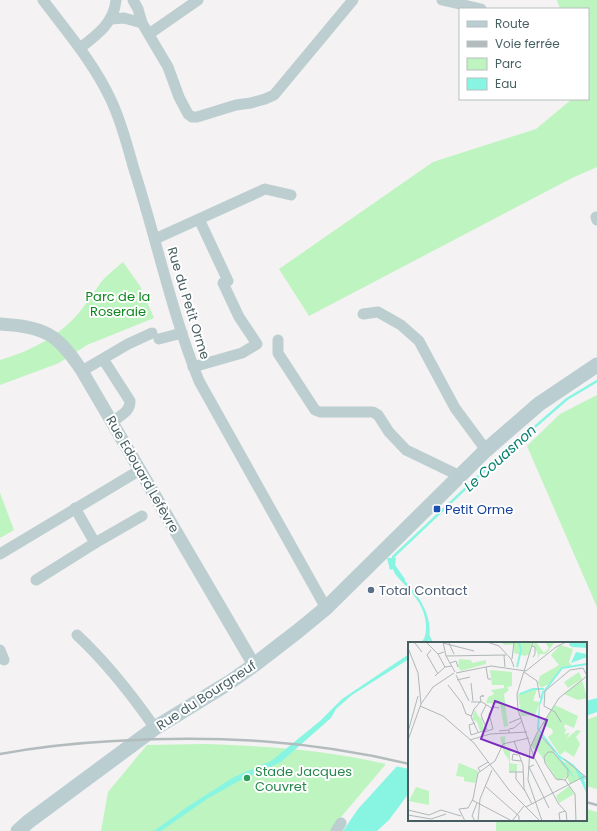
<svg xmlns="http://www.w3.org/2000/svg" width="597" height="831" font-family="Poppins,sans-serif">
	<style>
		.green { fill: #bef4bf }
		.water { fill: #88f5e3 }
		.pier { fill: #f4f2f3 }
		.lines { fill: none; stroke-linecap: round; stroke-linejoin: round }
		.stream { stroke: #88f5e3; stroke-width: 2.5 }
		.minor { stroke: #bcced0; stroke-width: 11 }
		.tertiary { stroke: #bcced0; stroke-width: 13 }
		.secondary { stroke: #baced2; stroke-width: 15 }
		.rail { stroke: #b4bbbd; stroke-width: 2.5 }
		.transit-dot { fill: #1a4fb4; stroke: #fff; stroke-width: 1.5 }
		.service-dot { fill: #5c6f8a; stroke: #fff; stroke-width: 1.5 }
		.leisure-dot { fill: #2e9e5b; stroke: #fff; stroke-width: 1.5 }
		.labels { text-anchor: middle; stroke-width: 4; stroke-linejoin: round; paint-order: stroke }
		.park-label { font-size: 13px; fill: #0f871e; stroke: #fff }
		.street-label { font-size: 13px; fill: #485f62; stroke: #fff }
		.transit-label { font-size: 13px; fill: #164399; stroke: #fff; text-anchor: start }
		.service-label { font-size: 13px; fill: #4e5e75; stroke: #fff; text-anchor: start }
		.leisure-label { font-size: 13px; fill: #27864d; stroke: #fff; text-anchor: start }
		.water-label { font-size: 14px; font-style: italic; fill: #06816d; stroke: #fff }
		.inset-river { fill: none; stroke: #88f5e3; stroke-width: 2 }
		.inset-road { fill: none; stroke: #afb7b9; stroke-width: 1 }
		.view { fill: #7b2cbf; fill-opacity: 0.15; stroke: #7b2cbf; stroke-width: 2 }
		.inset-edge { fill: none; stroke: #485f62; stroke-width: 2 }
	</style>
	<rect width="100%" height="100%" fill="#f4f2f3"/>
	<g class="green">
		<polygon points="557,0 597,0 597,167 572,178 309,316 279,269 433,162 536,129 572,99 588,99 588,9 560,9"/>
		<path d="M123,262L140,286L154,318L87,345L59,363L0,385V360C31,351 62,335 82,309C89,300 95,290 102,281C108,274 116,268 123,262Z"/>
		<polygon points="597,395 597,607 527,446 560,414"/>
		<polygon points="0,493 14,530 0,538"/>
		<polygon points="597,716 597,789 586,786 586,720"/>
		<path d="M206,744C267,746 327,750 386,764L336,823L331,831H101L108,792L147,745Z"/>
		<polygon points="586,809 597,812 597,831 496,831 496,820 586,820"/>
	</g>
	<g class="water">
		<path d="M395,557L396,558C395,563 395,566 397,571C400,577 407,582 411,588C424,603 434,623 428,643H421C426,637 426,633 426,625C425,608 416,597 404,584C400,579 395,576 393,569L390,570L387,558H394Z"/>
		<polygon points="409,654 409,659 352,695 336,709 331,718 281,762 237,782 207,799 161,831 154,831 187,807 234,777 271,761 320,721 342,699"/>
		<polygon points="597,698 597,712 586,716 586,701"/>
		<polygon points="409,753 409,793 389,820 377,831 343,831 358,809"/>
	</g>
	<polygon class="pier" points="408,751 409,769 395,766 408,752"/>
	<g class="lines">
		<g class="stream">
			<polyline points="393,561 393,557 484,471 567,399 597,381"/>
			<polyline points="395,567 404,580"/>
			<polyline points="428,635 432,643"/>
		</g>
		<g class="minor">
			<path d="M43,0C67,32 94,63 111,100C121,121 127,144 133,166C156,237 171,311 199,381L326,608"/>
			<polyline points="133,0 138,9 142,23"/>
			<polyline points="442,0 481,9"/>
			<polyline points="110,19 124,18 142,23 168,67 179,97 188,114 192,117 197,117 236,105 251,103 265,99 274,95 353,0"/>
			<polyline points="149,34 198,0"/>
			<path d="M80,48C97,35 114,23 116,0"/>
			<polyline points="596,217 597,220"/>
			<polyline points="155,239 265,189 291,195"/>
			<polyline points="363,314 378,312 401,325 419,341 455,408 486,450"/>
			<polyline points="159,339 182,333"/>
			<polyline points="278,340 278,353 315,410 320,412 373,412 378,415 389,432 406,450 460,476"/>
			<path d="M103,359L130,401C130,413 120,415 112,422"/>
			<polyline points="193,367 242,353 257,344 239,317 223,283 228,281 199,219"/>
			<polyline points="82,371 128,344 152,333"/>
			<polyline points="75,508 95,543 142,516"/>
			<polyline points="0,554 140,470"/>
			<polyline points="36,580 95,543"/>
			<path d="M77,635C107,663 132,695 155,728"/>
			<polyline points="0,650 4,660"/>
			<polyline points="336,831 341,823"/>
		</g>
		<path class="tertiary" d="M0,324C45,327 57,333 82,371L254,665"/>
		<polyline class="secondary" points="18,831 28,822 155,728 230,682 254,665 298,631 326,608 486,450 539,404 597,365"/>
		<g class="rail">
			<path d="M0,754C38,747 76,743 114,741C215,735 311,740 409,764"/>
			<polyline points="586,802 597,805"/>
		</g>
	</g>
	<rect class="transit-dot" x="433" y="505" width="8" height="8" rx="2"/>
	<circle class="service-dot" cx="371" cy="590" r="4"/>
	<circle class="leisure-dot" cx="247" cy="778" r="4"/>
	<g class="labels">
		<g class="park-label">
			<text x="118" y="301">Parc de la<tspan x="118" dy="15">Roseraie</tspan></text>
		</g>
		<g class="street-label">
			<text transform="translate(189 303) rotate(73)" y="5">Rue du Petit Orme</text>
			<text transform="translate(143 474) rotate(60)" y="5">Rue Edouard Lefèvre</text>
			<text transform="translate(206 695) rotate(-33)" y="5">Rue du Bourgneuf</text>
		</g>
		<g class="transit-label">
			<text x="445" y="514">Petit Orme</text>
		</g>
		<g class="service-label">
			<text x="379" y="595">Total Contact</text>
		</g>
		<g class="leisure-label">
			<text x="255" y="776">Stade Jacques<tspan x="255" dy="15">Couvret</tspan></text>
		</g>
		<g class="water-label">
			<text transform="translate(500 458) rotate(-42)" y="5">Le Couasnon</text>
		</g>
	</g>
	<g transform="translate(408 642)">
		<rect width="179" height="179" fill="#f4f2f3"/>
		<path d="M92,0H124L121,12L117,14L106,11V2L97,3ZM128,0L136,11L141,6L137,0L146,1L138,12H132L129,17L130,12L125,2ZM152,3L165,7L161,20L164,24L153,26L143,41L133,46L130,41L132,34L151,23L143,13ZM51,17L63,18L64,21L78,18V22L53,29L50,25ZM82,28L104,30V44L99,45L101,48L96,52L100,84L96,85L92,62L78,61L80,55L86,52L83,48L96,46V43H84ZM171,30L174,37L160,46L156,40ZM174,38L179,56L170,58L156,52ZM129,47L125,59L132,60L127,73L113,74L110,52ZM147,63L170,74L166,86L157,82L156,85L158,88L156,92L162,91L158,97L169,88L173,89L168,95L172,102L166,115L157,109L152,113L140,95L145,91L144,87L134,83ZM67,67L70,74L74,77L76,88L72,89L69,80L64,77ZM130,90L152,118L164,123L173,136L162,142L159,135L150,139L132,112L123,104ZM97,94V108H107L102,110V121L113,123H109V130H101V118L96,111L92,95ZM51,121L70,129L67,141L56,139V135L48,134ZM161,144L166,152L151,161L148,154ZM8,145L21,149V163L1,159Z" fill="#bef4bf"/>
		<path d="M162,0H179V6L164,5L161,3ZM168,10L178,12L179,15L163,21ZM134,49H136L135,56L132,63L131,87L151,113L166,123L179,138L176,137L179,152L166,125L152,116L161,127L166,135L168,139L129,87L131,63Z" fill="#88f5e3"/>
		<path class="inset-river" d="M109,25L113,8L111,0M135,51L154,26L179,22M112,52L125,47H136"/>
		<path class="inset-road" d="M6,0L14,10M18,0L30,12L36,10M35,0L38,14L47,30M79,0L91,4L103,17L106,25M125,0L109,52L110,68L126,115L150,161L158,170L159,179M35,1L66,9M41,1L46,12M124,4L127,5V12L125,15M0,6L10,31L13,62L0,98M23,8L19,13L30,32M30,12L37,25M96,13L97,25M38,14L98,13M104,17L106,0M42,21L48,19L50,25M78,25L80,37H83M116,30L129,39L132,56M48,31L83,24L118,29L148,5L158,0M48,33L61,59M27,34L37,25L44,24M49,38L62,35M63,41L65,59M40,43L54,61L58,72L64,74M137,49L162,28L175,26L178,32M137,49L136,64L147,70L153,80M63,60H74L85,67M13,62L25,45L46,31M78,63L73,73L79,88M12,64L35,74L66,101L101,148L132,179M67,81L61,83L63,93L78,88M101,81L113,76M101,87L106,86L114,79M91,89L101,88V91M0,90L10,54M70,90L63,75L66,67L73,59L72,55L73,54H76H73M77,90L85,87L81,72L86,65L91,66M133,94L147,110M62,98L82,92L119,90M106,99L115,123L116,147L124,162M140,110H145L160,128V134L157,138L148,137L137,121L136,115ZM110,113L105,112L104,118L113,119M156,117L179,136M126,123L121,125L141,166M72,129L70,126L80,120M101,130H115M108,130V137L117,149M157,138L167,152L168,179M77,144L111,174V179M64,158L104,179M118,165L177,134M51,167L60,166L65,157L70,131L87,119L95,102L121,96M51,167L57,179M0,168L21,173L33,168L53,174M0,173L23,177L38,172M67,179L64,174L69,161M70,179L72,157L84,128M104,179L116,164M134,179L120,138L122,106L129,91L151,56L179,34M152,179L151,171L157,169"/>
		<path class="view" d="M87,59L139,78L125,116L73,97Z"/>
		<rect width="179" height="179" class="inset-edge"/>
	</g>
	<rect x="459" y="8" width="130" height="92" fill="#ffffff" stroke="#b6bfc0"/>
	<rect x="467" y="21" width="20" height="6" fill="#baced2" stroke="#b6bfc0"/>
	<text x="495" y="28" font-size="12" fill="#485f62">Route</text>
	<rect x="467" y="41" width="20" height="6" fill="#b4bbbd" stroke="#b6bfc0"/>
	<text x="495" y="48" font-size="12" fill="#485f62">Voie ferrée</text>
	<rect x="467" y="58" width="20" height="12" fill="#bef4bf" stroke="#b6bfc0"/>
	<text x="495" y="68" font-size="12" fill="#485f62">Parc</text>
	<rect x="467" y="78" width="20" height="12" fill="#88f5e3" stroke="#b6bfc0"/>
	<text x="495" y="88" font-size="12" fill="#485f62">Eau</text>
</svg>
